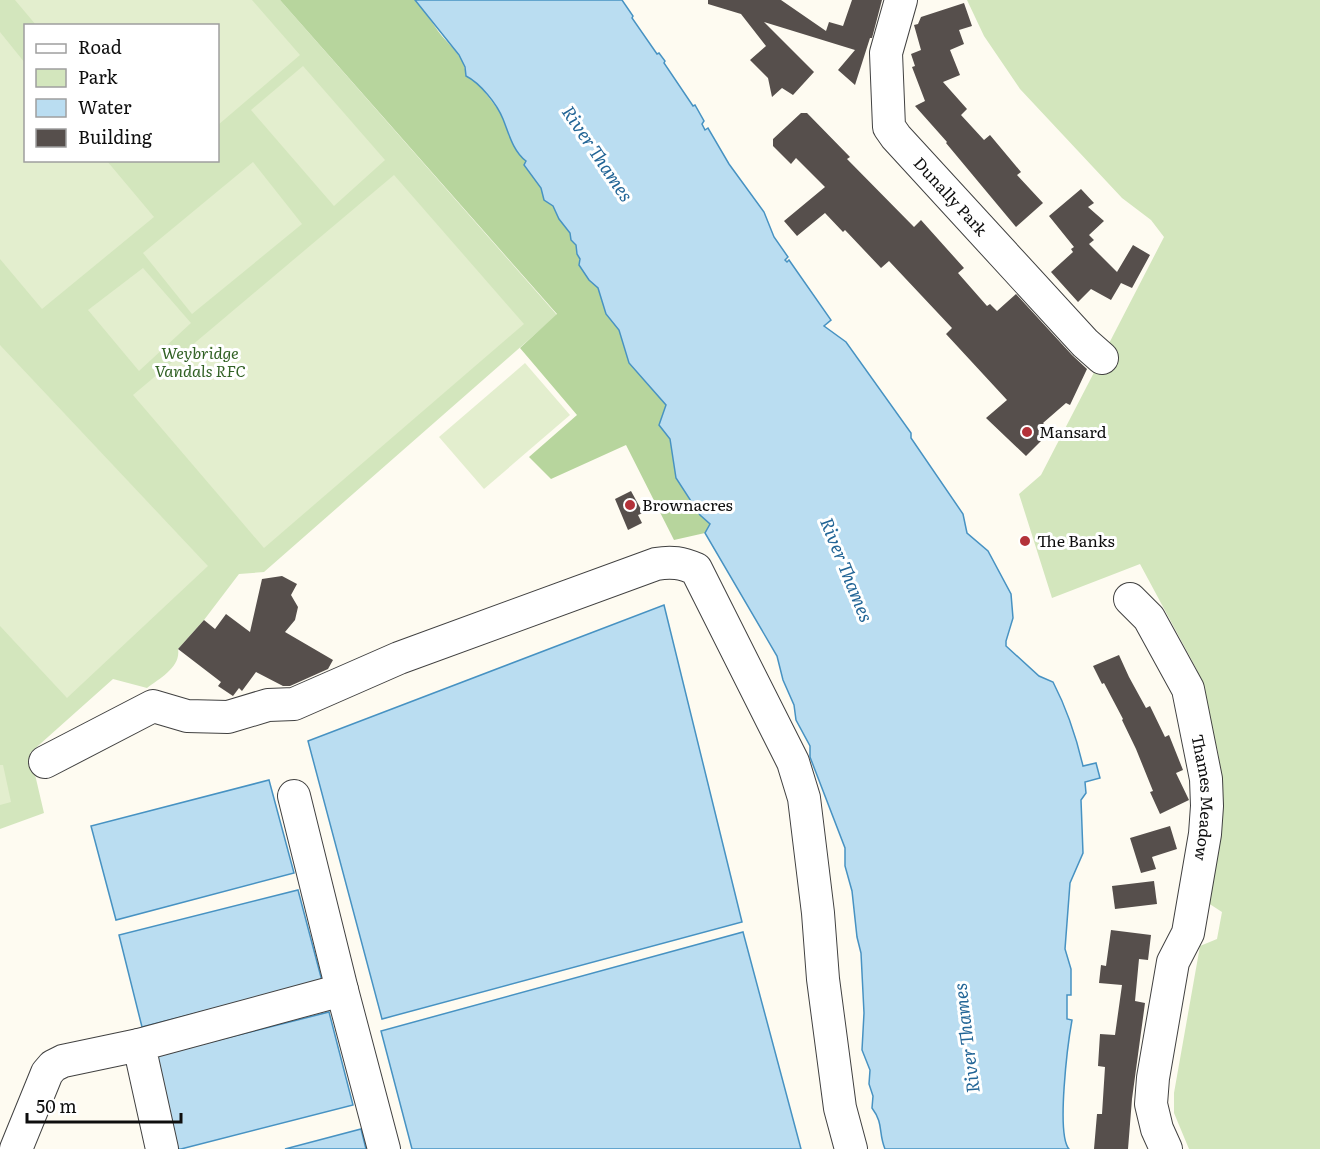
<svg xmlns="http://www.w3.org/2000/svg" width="1320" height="1149" font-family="Literata,serif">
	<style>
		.green { fill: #d3e6bd; fill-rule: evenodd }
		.forest { fill: #b7d59d }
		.pitch { fill: #e3eece }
		.water { fill: #baddf1; stroke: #4792c2; stroke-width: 1.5 }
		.building { fill: #564f4c }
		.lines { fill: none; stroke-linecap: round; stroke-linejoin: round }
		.minor-casing { stroke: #414141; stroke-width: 34 }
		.minor { stroke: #fff; stroke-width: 32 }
		.poi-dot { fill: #b33239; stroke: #fff; stroke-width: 2 }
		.labels { text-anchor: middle; stroke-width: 6; stroke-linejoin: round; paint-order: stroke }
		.street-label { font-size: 16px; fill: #0e0e0e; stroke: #fff }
		.park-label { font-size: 16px; font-style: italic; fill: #316124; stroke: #fff }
		.poi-label { font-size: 16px; fill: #0e0e0e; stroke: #fff; text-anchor: start }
		.water-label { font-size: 18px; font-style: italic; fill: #226596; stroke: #fff }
	</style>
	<rect width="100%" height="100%" fill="#fefbf1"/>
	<g class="green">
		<path d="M0,0H280L557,315L264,572L239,574L204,620L178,649C181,667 160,678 147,688L113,679L30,753L44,813L0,829ZM26,26H218V160H26Z"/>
		<polygon points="967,0 1320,0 1320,1149 1189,1149 1174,1113 1174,1093 1200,946 1217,939 1222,912 1205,901 1223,805 1218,752 1197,670 1140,564 1052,598 1019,494 1041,475 1164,237 1151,220 1122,198 1020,89 984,36"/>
	</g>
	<path class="forest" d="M280,0H415C424,10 431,21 438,31C449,46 465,56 466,76L477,82L503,116L509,136L526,161L524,165L541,188L544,200L553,206L559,219L570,233L571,240L576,245L577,254L589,280L598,288L606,314L619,330L629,363L666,405L659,425L670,439L676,478L700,515L710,524L705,533L674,540L626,445L551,479L529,457L577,415L520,348L557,314Z"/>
	<g class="pitch">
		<polygon points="15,0 252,0 300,55 218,125 218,26 36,25"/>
		<polygon points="0,32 25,63 26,160 107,161 154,217 42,309 0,259"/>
		<polygon points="303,66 385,160 334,206 251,110"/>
		<polygon points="253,162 302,224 192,314 143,253"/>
		<polygon points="394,175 524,324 264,548 133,395"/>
		<polygon points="143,268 191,323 139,371 88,310"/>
		<polygon points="0,345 208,566 67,698 0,626"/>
		<polygon points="525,363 570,415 484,489 439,437"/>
		<polygon points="0,765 3,765 11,802 0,805"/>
	</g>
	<g class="water">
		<path d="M415,0H622L633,16L632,18L657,54L659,53L665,61L664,63L693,106L695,105L704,121L702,124L705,130L708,128L729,164L764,212L774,237L788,257L785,260L787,262L789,260L831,320L824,326L846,342L911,433V438L963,514L967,533L988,551L1011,594L1013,618L1006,641V646L1039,676L1053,682C1067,709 1076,736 1083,766L1096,763L1100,778L1085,782L1086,793L1081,800L1083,853L1070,883L1065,949L1071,969V995H1067V1019L1072,1020C1068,1042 1056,1134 1069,1149H885C878,1132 884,1124 872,1108L873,1096L869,1084L870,1070L862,1050L864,1013L861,953L857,937L852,891L845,866V848L810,757V746L796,720L794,705L783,680L777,656L705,533L710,524L700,515L676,478L670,439L659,425L666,405L629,363L619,330L606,314L598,288L589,280L579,265L580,259L577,254L576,245L571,240L570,233L559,219L553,206L544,200L541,188L524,165L526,161C513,151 509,134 503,119C497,104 480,83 466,76L465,67L459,55Z"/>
		<polygon points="664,605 742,922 382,1019 308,741"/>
		<polygon points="269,780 294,873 116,920 91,826"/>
		<polygon points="298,890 322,981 142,1027 119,935"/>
		<polygon points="743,932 801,1149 412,1149 381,1031"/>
		<polygon points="329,1012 353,1105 181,1149 175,1149 151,1057"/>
		<polygon points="361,1129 366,1149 285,1149"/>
	</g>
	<g class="building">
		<polygon points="708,0 781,0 826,31 829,22 843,26 852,0 882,0 872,38 870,38 855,85 838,70 855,50 764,22 814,72 793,95 782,88 772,97 768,78 750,60 766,46 741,14 708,4"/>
		<polygon points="964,3 972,26 959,30 964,44 950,50 960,75 943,82 967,109 961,115 984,140 990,135 1021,172 1017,175 1043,203 1016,227 946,143 947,142 915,106 925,101 912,67 915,66 911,54 921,50 914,25 918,24 921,17"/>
		<polygon points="801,113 807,113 850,157 847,159 914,227 921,220 964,268 958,273 987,306 990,304 997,311 1016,294 1072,355 1087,369 1070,405 1066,403 1043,423 1051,431 1026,456 986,418 1007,400 946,334 952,328 889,261 881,268 845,230 843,232 825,213 797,236 784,221 825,187 796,158 791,164 773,146 773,139"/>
		<polygon points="1081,189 1094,203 1088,207 1104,221 1089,235 1094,240 1089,244 1117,272 1133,245 1150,255 1132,288 1121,283 1111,300 1091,289 1078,302 1051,272 1073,252 1071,249 1074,247 1049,216"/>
		<polygon points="631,491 643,513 638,515 642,523 628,530 615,499"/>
		<polygon points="282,576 297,584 291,595 298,607 295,620 285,632 333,660 328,669 290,686 283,686 256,672 242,691 239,688 233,696 218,686 221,682 178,649 204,620 215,629 226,614 250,632 262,579"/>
		<polygon points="1119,655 1129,677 1146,708 1150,706 1165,737 1169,735 1183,770 1176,773 1189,800 1160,814 1150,792 1153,791 1136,749 1122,720 1123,719 1104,683 1102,684 1093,666"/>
		<polygon points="1170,826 1177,849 1152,857 1156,869 1141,873 1130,838"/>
		<polygon points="1154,881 1157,904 1115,909 1112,886"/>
		<polygon points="1111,930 1151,935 1148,960 1139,959 1135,1001 1145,1003 1132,1099 1128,1149 1094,1149 1097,1114 1102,1114 1105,1067 1098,1066 1100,1034 1115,1035 1122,985 1099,983 1101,965 1106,966"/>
	</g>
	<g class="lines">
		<defs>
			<g id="minor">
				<path id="s1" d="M901,0L886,53L889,127L896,137L1085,343L1102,358"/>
				<path id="s2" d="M1130,599L1149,618L1188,689L1206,779L1207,806L1205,834L1188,933L1173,962L1153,1078L1151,1104L1157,1129L1166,1149"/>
				<path d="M45,762L153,706L187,716L228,717L268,705L294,704L399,658L656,564C672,561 682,563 696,569L793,762L804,798L818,913L823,979L840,1108L851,1149"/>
				<polyline points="342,990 384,1149"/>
				<polyline points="16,1149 47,1073 53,1066 63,1061 139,1045"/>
				<polyline points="162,1149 139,1045 342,990 294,796"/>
			</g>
		</defs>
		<use href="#minor" class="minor-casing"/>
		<use href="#minor" class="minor"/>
	</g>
	<g class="poi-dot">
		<circle cx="1027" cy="432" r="6"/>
		<circle cx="630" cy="505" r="6"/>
		<circle cx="1025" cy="541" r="6"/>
	</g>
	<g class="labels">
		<g class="street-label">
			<text dy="6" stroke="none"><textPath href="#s1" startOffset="222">Dunally Park</textPath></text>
			<text dy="6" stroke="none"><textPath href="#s2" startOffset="218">Thames Meadow</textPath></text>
		</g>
		<g class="park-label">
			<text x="200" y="359">Weybridge<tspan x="200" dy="18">Vandals RFC</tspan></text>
		</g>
		<g class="poi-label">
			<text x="1039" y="438">Mansard</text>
			<text x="642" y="511">Brownacres</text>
			<text x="1037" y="547">The Banks</text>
		</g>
		<g class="water-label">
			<text transform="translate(597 154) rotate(56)" y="6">River Thames</text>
			<text transform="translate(846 570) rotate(68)" y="6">River Thames</text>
			<text transform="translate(967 1038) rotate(-97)" y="6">River Thames</text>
		</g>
	</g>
	<rect x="24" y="24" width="195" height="138" fill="#ffffff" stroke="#9f9f9f" stroke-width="1.5"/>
	<rect x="36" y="44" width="30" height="9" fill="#ffffff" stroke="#9f9f9f" stroke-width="1.5"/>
	<text x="78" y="54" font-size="18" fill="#0e0e0e">Road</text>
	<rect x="36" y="69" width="30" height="18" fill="#d3e6bd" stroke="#9f9f9f" stroke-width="1.5"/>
	<text x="78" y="84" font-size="18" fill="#0e0e0e">Park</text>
	<rect x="36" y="99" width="30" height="18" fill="#baddf1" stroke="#9f9f9f" stroke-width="1.5"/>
	<text x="78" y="114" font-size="18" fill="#0e0e0e">Water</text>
	<rect x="36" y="129" width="30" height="18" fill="#564f4c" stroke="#9f9f9f" stroke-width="1.5"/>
	<text x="78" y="144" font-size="18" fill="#0e0e0e">Building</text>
	<path d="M27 1113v9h154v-9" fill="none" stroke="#0e0e0e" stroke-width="3"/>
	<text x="36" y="1113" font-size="18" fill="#0e0e0e" stroke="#ffffff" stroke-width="4.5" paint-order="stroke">50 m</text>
</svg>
